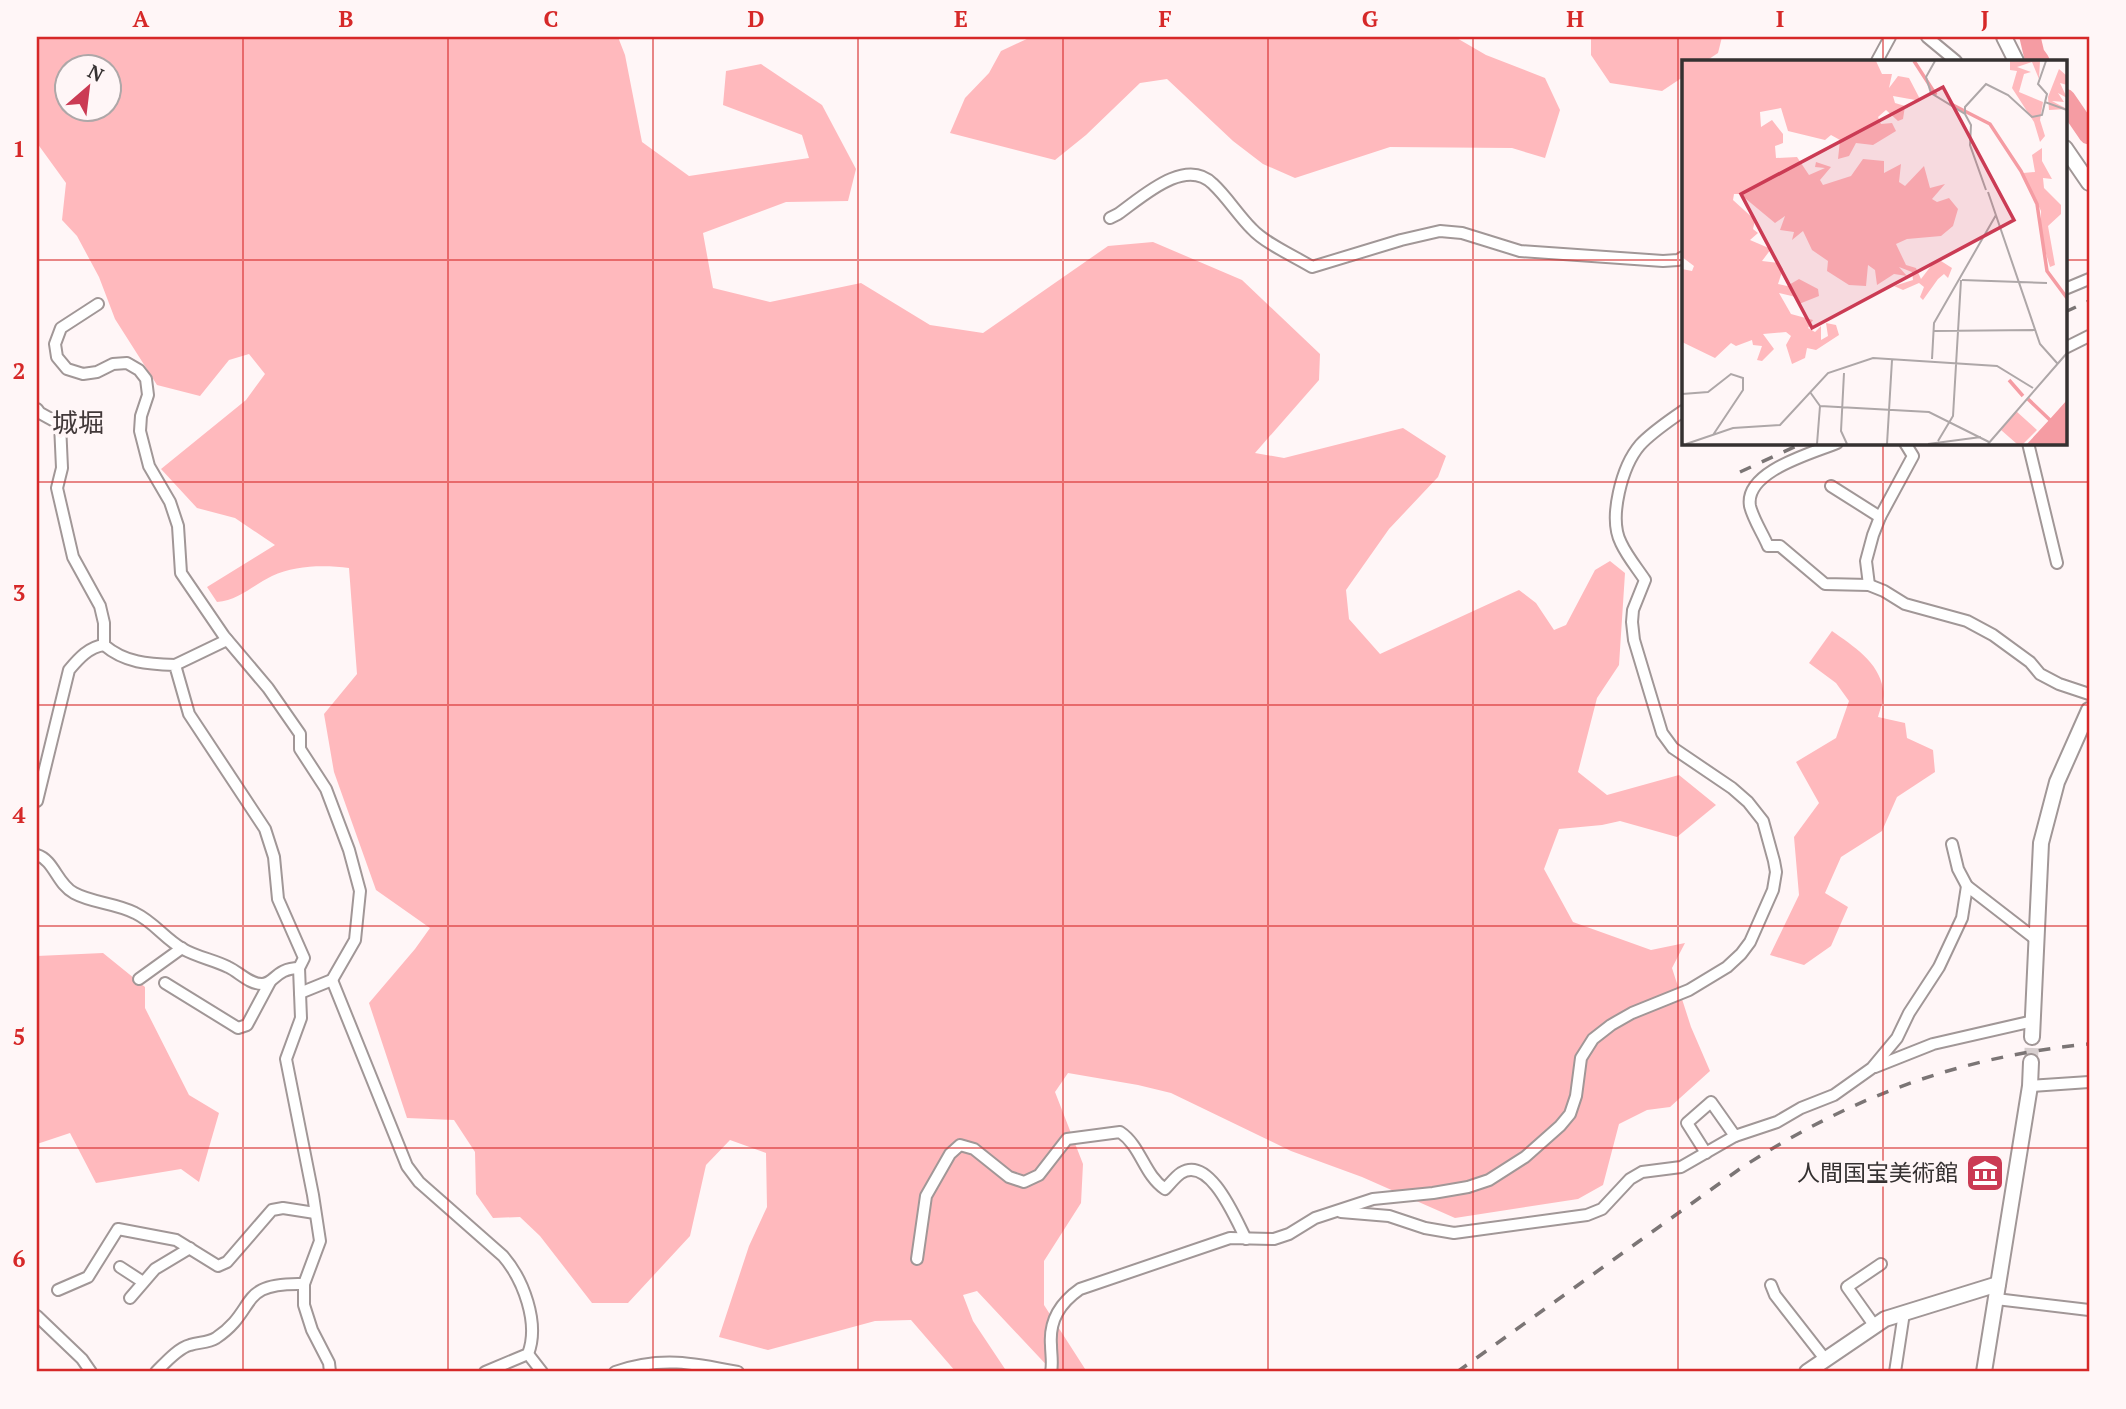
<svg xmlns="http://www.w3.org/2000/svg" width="2126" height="1409" font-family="'PT Serif','Noto Sans JP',serif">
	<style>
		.green { fill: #ffb9bd; fill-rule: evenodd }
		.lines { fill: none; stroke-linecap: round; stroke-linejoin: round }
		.river { stroke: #f59ca3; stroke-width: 21 }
		.secondary-tunnel { stroke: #d7cfcf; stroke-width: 14; stroke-dasharray: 14 7; stroke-linecap: butt }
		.street-casing { stroke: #a19797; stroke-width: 14 }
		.secondary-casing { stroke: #a19797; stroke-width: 18 }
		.street { stroke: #fff; stroke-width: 10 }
		.secondary { stroke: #fff; stroke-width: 14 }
		.rail { stroke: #7b7575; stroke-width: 3.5; stroke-dasharray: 12 12; stroke-linecap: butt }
		.grid { fill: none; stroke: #d62828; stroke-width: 2; stroke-opacity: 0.55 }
		.labels { text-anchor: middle; stroke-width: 7; stroke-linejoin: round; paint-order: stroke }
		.poi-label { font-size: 23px; fill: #353131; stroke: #fff6f7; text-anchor: end }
		.quarter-label { font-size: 26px; fill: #413839; stroke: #fff6f7 }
		.inset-river { fill: none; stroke: #f59ca3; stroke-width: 3.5 }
		.inset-road { fill: none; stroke: #aea7a8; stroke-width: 2 }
		.view { fill: #cb3b54; fill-opacity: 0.15; stroke: #cb3b54; stroke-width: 3.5 }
		.inset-edge { fill: none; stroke: #353131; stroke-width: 3.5 }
		.neatline { fill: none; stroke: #d62828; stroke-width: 2.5 }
		.grid-label { font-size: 23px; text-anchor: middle; font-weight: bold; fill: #d62828 }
	</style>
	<rect width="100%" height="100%" fill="#fff6f7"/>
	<g class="green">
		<path d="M37,37H618L625,55L642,142L689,176L809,158L802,135L723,105L726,71L761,64L822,105L856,169L848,201L786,202L703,233L713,288L770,302L861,283L930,325L983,333L1108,246L1153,242L1242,280L1320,354L1319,380L1255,453L1284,458L1403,428L1446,456L1438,477L1389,529L1346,590L1349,619L1380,654L1519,590L1536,603L1554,630L1566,625L1595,570L1610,561L1625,573L1619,665L1597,698L1578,772L1607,795L1679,775L1716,805L1677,837L1620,821L1602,825L1559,829L1544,869L1573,922L1651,950L1685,943L1672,968L1691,1027L1710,1071L1670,1107L1647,1110L1619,1124L1603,1185L1578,1199L1455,1218L1362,1177L1291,1151L1171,1093L1138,1085L1068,1073L1055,1092L1083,1164L1081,1203L1044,1261V1305L1087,1372L1117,1370L1118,1372H1053L977,1291L963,1295L973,1321L1007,1372H956L911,1320L875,1321L768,1350L719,1337L749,1246L767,1207L766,1153L730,1140L706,1165L690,1236L628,1303H592L540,1236L520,1217L493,1218L476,1194L475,1152L454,1120L407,1118L369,1003L415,949L430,928L376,890L334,772L324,714L357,674L349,568C325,565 295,565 272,576C253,585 239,600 217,602L207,587L275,545L235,518L197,508L161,469L246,400L265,374L249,354L229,360L200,396L157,385L115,319L99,277L77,236L62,220L66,183L37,143ZM66,66H108V108H66Z"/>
		<polygon points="1031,37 1455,37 1486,55 1545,78 1560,110 1545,158 1512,148 1390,147 1295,178 1263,164 1233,141 1167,79 1140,83 1086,135 1055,160 950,133 965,98 989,73 1001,51"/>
		<polygon points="1591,37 1722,37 1718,53 1706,61 1683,61 1683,77 1662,91 1610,83 1591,55"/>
		<path d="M1832,631C1853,646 1879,662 1883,689C1885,698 1880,709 1878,717L1905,723L1907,738L1933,750L1935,772L1897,797L1882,831L1841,857L1825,893L1848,907L1831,946L1804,965L1770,955L1799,895L1794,837L1819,803L1796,762L1836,738L1849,701L1836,683L1809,663Z"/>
		<polygon points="103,953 145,987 145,1008 189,1095 219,1113 199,1182 181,1169 96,1183 70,1133 37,1144 37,956"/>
	</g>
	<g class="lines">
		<g class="river">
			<polyline points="2030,37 2034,54 2039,61"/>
			<polyline points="2065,99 2089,134"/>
		</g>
		<polyline class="secondary-tunnel" points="2031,1062 2032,1037"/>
		<defs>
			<g id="street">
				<polyline points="1927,37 1956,61"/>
				<polyline points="1877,61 1890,37"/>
				<path d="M1110,218L1118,214C1141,198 1185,156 1213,184C1227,197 1238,215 1252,229C1266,244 1294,256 1312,267L1401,240L1440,231L1462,233L1520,251L1663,261L1678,260L1683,257"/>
				<polyline points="2065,289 2089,279"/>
				<polyline points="98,304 61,328 55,344 57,357 67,369 83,374 97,372 113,364 127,363 139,370 146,379 148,395 141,416 140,431 149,466 170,502 178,526 181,573 224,636 268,688 300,734 300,749 326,789 349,850 360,891 355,940 332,980 300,993"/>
				<polyline points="2065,348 2089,336"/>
				<path d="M37,409L40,413L60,424L62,468L57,488L73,557L100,606L104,623V645C125,663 148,664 175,665L189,714L265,829L274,857L278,899L304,958L299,968L301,1018L286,1059L313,1195L320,1241L304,1284V1305L312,1330L329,1363L330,1372"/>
				<path d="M1837,443C1813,453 1744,471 1750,506C1753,519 1763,534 1768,546H1780L1825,584L1869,585L1884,591L1905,604L1967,621L1993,635L2030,662L2040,674L2059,684L2089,694"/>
				<polyline points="2028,443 2057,563"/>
				<polyline points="1831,486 1880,517"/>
				<polyline points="1869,585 1866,561 1873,535 1880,517 1913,456 1905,443"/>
				<polyline points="175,665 227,640"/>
				<path d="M37,801L69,670C79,658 89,647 104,645"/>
				<polyline points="1952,844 1958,869 1967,886 2038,941"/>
				<path d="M37,855C54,860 57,884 74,893C92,903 116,903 135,913C154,922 165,939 183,949C197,957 214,960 228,967C239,972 249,984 262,984C274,984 276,968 299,968"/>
				<polyline points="139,979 182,948"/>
				<path d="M332,980L407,1166L419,1182L503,1256C523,1279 540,1323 528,1354L485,1372"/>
				<polyline points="165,983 238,1028 247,1025 270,982"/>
				<polyline points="1875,1067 1933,1044 2033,1021"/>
				<polyline points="2030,1086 2089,1082"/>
				<polyline points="1706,1153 1687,1123 1711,1102 1735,1136"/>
				<polyline points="1341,1212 1389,1216 1425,1228 1454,1233 1587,1215 1602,1209 1630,1179 1642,1172 1681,1167 1735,1136 1777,1122 1801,1108 1834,1095 1872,1068 1897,1038 1909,1013 1939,967 1962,918 1967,886"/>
				<path d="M917,1259L926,1196L950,1154L960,1145L974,1149L1009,1177L1024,1182L1039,1175L1067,1139L1120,1132C1141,1146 1144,1175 1165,1189C1170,1184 1175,1177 1181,1173C1210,1155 1236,1220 1246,1239"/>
				<polyline points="120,1267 143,1282"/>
				<polyline points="1771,1285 1775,1295 1825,1359"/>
				<polyline points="58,1290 88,1277 118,1229 176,1240 218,1266 227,1262 272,1210 283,1208 315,1213"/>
				<polyline points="130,1298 155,1269 190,1248"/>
				<polyline points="1996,1299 2089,1310"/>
				<polyline points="37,1316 82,1359 91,1372"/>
				<polyline points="1874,1325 1847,1287 1881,1264"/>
				<polyline points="528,1354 542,1372"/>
				<path d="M156,1372C165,1363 178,1348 190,1345C199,1342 208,1343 216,1338C259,1309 236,1282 304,1284"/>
				<path d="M615,1372C660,1356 694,1363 738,1372"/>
				<path d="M1051,1372C1053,1363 1051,1354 1051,1345C1049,1320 1060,1303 1080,1289L1230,1238L1274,1239L1289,1234L1315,1218L1373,1199L1433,1193L1468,1187L1489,1180L1525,1157L1560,1126L1570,1114L1576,1096L1581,1058L1593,1039L1611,1025L1632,1013L1689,990L1727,967L1741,954L1750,942L1773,890L1776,872L1774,861L1763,821L1748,802L1732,788L1673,748L1662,733L1634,640L1632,622L1633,610L1645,580C1637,568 1627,556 1621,543C1608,518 1622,466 1640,445C1652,432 1669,421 1683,411"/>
				<polyline points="1895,1372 1904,1313"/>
			</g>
			<g id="secondary">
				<polyline points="2004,37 2016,61"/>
				<polyline points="2065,148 2089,183"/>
				<polyline points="2032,1037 2041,843 2057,782 2089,710"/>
				<polyline points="1807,1372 1885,1319 1998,1284"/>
				<polyline points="1984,1372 2030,1086 2031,1062"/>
			</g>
		</defs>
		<use href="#street" class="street-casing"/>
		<use href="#secondary" class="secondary-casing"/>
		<use href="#street" class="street"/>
		<use href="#secondary" class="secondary"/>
		<g class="rail">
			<polyline points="2065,312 2089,301"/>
			<polyline points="1740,472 1803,443"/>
			<path d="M1457,1372L1741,1168C1851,1097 1958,1057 2089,1044"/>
		</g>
	</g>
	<path class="grid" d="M243,37V1372M448,37V1372M653,37V1372M858,37V1372M1063,37V1372M1268,37V1372M1473,37V1372M1678,37V1372M1883,37V61M37,260H1683M2065,260H2089M1883,443V1372M37,482H2089M37,705H2089M37,926H2089M37,1148H2089"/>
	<defs>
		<symbol id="museum-square" viewBox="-11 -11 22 22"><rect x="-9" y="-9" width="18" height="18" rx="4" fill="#cb3b54" stroke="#fff6f7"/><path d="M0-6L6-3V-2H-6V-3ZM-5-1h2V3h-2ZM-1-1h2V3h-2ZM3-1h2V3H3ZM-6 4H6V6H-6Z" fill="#fff"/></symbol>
	</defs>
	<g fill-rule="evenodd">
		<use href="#museum-square" x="1963" y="1151" width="44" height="44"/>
	</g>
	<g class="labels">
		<g class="poi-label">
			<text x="1958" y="1181">人間国宝美術館</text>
		</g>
		<g class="quarter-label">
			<text x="78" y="432">城堀</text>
		</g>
	</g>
	<g transform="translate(1682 60)">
		<rect width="385" height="385" fill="#fff6f7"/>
		<path d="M0,1H194L200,14H210L207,28L216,16L227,18L239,41L211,36L213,43L223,46L221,59L216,61L204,50L196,57L199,64L210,63L214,71L191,85L174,83L167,96L156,99L158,80L149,75L143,80L106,71L99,48L78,52L79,67L90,60L101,74V83L93,86L94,98L115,97L127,115L143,108L133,107L134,102L149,107L138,120L141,125L169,116L181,99L202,101V113L219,104L217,122L223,126L242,106L248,128L263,124L250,139L255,142L267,138L276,149L271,166L259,176L225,179L214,184L224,205L234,208L239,219L252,202L259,201L270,208L266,218L262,214L256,219L241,240L238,237L242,227L237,223L221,230L212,226L231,220L230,212L217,207L225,216L212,214L195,225L193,210L186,205L184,226L167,225L145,211L146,201L130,190L121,171L110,180L112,172L98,170L103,156L93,163L58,134H52L51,140L73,160L71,169L76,173L68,180L89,189L80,201L97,203L101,209L96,224L105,226L117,219L136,229L137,236L117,244L114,237L97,233L109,254L131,260L126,268L133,272L139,266V280L146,276L144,263L154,265L157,275L134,290L125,288L123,298L110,304L104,285L109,276L104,272L81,274L92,289L80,301L75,300L80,286L71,285L70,280L54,286L49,283L33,298L0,282V209L10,211L12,206L0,197ZM328,1H358L357,19L350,2L335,7L349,12L342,14L337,32L361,42L358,60L363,76L358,82L352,62L330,28L335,11L328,10ZM377,9L385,16V25L378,23L385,38L376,33L382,42L370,41L385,49L367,50L366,37ZM360,88V101L370,119L361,118L362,128L379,145V154L366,166L373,205L368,207L359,177V151L341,113L353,112L350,95ZM334,351L355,370L341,384H335L319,370Z" fill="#ffb9bd"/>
		<path d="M385,340V384H345L368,359Z" fill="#f59ca3"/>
		<path class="inset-river" d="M232,1L254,35M267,43L308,64L339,111L355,144L365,211L385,238M327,320L341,336M346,339L368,360"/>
		<path class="inset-road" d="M253,1L244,17L249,33L283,54L289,65L288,85L304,130M363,42L365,34L356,24L364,1M283,54V47L304,24L326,35L350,57L360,55L363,42L385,50M306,132L358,284L375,303M280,220L365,223M252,271L354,270M250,299L252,263L314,155M162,313L159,371L165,384M128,332L138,346L135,384M0,334L26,332L49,314L61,318V330L31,375M138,346L247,352L307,382M256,381L271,356L279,220M4,384L51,368L98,365L146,313L191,298L315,306L351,328M205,384L210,300M246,384L299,377M306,384L385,293"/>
		<path class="view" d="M261,27L332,160L130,268L59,134Z"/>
		<rect width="385" height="385" class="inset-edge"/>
	</g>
	<rect width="2126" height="1409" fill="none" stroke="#fff6f7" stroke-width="77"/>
	<g transform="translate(88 88) rotate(28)"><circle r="33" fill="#fff6f7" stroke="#aea7a8" stroke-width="2"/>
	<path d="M0-5L12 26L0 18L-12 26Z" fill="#cb3b54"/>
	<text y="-10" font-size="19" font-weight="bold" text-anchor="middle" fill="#353131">N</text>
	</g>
	<rect x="38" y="38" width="2050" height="1332" class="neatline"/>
	<g class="grid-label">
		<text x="141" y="27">A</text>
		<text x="346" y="27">B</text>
		<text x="551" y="27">C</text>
		<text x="756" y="27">D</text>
		<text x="961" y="27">E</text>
		<text x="1165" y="27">F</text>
		<text x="1370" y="27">G</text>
		<text x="1575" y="27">H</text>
		<text x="1780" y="27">I</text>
		<text x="1985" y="27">J</text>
		<text x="19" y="157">1</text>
		<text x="19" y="379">2</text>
		<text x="19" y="601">3</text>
		<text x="19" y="823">4</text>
		<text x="19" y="1045">5</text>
		<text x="19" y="1267">6</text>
	</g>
</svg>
